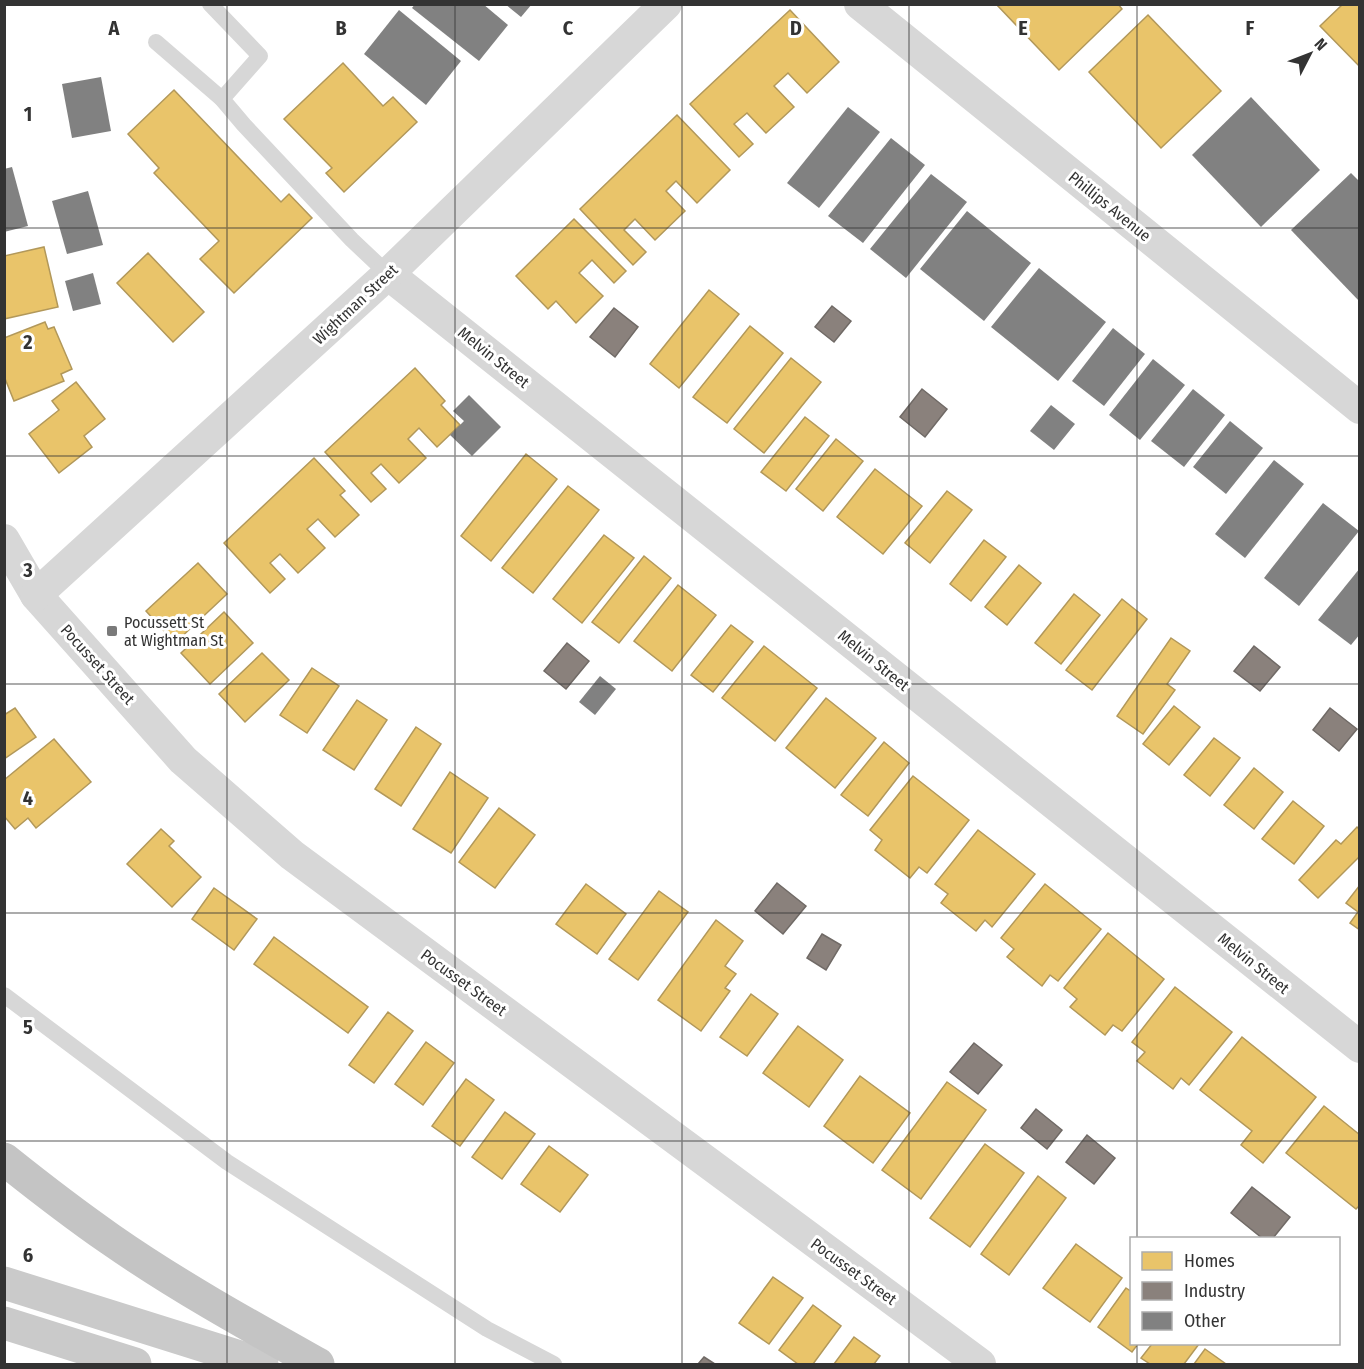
<svg xmlns="http://www.w3.org/2000/svg" width="1364" height="1369" font-family="'Fira Sans Condensed',sans-serif">
	<style>
		.homes { fill: #e9c46a; stroke: #b2985a; stroke-width: 1.5 }
		.industry { fill: #8a817c; stroke: #706a66; stroke-width: 1.5 }
		.building { fill: #818181 }
		.lines { fill: none; stroke-linecap: round; stroke-linejoin: round }
		.lane { stroke: #d7d7d7; stroke-width: 16 }
		.street { stroke: #d7d7d7; stroke-width: 32 }
		.primary { stroke: #cacaca; stroke-width: 33 }
		.highway { stroke: #c4c4c4; stroke-width: 33 }
		.grid { fill: none; stroke: #333; stroke-width: 1.5; stroke-opacity: 0.55 }
		.poi-dot { fill: #7a7a7a; stroke: #fff; stroke-width: 2 }
		.labels { text-anchor: middle; stroke-width: 6; stroke-linejoin: round; paint-order: stroke }
		.street-label { font-size: 16px; fill: #333; stroke: #fff }
		.poi-label { font-size: 16px; fill: #333; stroke: #fff; text-anchor: start }
		.grid-label { font-size: 20px; text-anchor: middle; font-weight: bold; fill: #333; stroke: #fff; stroke-width: 6; stroke-linejoin: round; paint-order: stroke }
	</style>
	<rect width="100%" height="100%" fill="#fff"/>
	<g class="homes">
		<polygon points="996,4 1118,4 1122,9 1059,70"/>
		<polygon points="1343,4 1360,4 1360,67 1320,26"/>
		<polygon points="790,10 839,62 807,93 788,73 774,86 794,107 766,133 747,113 734,124 753,144 739,157 690,104"/>
		<polygon points="1148,15 1221,91 1161,148 1089,72"/>
		<polygon points="343,63 383,106 393,97 417,122 344,192 326,173 332,168 284,119"/>
		<polygon points="174,90 281,202 289,194 312,218 234,293 200,259 219,241 154,173 159,168 128,134"/>
		<polygon points="677,115 730,170 697,203 676,181 666,191 685,211 655,240 635,219 624,230 646,252 633,265 580,209"/>
		<polygon points="574,219 626,271 614,283 592,260 579,273 603,296 576,323 556,301 548,309 516,276"/>
		<polygon points="44,247 58,307 4,319 4,256"/>
		<polygon points="148,253 204,312 173,342 117,283"/>
		<polygon points="709,290 739,314 679,388 650,364"/>
		<polygon points="45,322 48,329 54,327 72,369 61,374 64,381 14,401 4,376 4,338"/>
		<polygon points="750,326 783,353 727,423 693,397"/>
		<polygon points="791,358 821,382 764,453 734,429"/>
		<polygon points="415,368 445,401 441,405 460,425 437,447 419,428 408,439 426,458 399,483 381,464 371,473 386,489 371,502 325,452"/>
		<polygon points="76,382 105,419 84,436 92,447 59,473 29,434 59,410 52,401"/>
		<polygon points="805,417 829,436 786,491 761,472"/>
		<polygon points="836,439 863,461 823,511 796,489"/>
		<polygon points="526,454 557,479 491,561 461,536"/>
		<polygon points="314,458 345,491 340,495 359,515 335,537 318,519 307,529 325,548 298,573 280,554 270,563 285,579 270,593 224,543"/>
		<polygon points="875,469 922,506 883,554 837,517"/>
		<polygon points="568,486 599,510 533,593 502,568"/>
		<polygon points="947,491 972,510 930,563 905,543"/>
		<polygon points="604,535 634,558 582,623 553,599"/>
		<polygon points="984,540 1006,557 971,601 950,584"/>
		<polygon points="644,556 671,578 619,643 592,622"/>
		<polygon points="198,563 227,594 175,643 146,611"/>
		<polygon points="1019,565 1041,583 1007,625 985,607"/>
		<polygon points="678,585 716,615 672,671 634,641"/>
		<polygon points="1074,594 1100,615 1061,664 1035,643"/>
		<polygon points="1122,599 1147,619 1092,690 1066,670"/>
		<polygon points="224,612 253,643 210,684 181,653"/>
		<polygon points="731,625 753,642 713,692 691,675"/>
		<polygon points="1171,638 1190,651 1167,684 1175,690 1143,734 1117,716"/>
		<polygon points="764,646 817,688 775,741 722,698"/>
		<polygon points="262,653 289,680 245,722 219,694"/>
		<polygon points="312,668 339,686 307,733 280,715"/>
		<polygon points="826,698 876,738 835,788 786,748"/>
		<polygon points="357,700 387,720 354,770 323,750"/>
		<polygon points="1174,706 1200,727 1169,765 1143,744"/>
		<polygon points="15,708 36,737 4,759 4,715"/>
		<polygon points="416,727 441,744 401,806 375,789"/>
		<polygon points="1214,738 1240,758 1210,796 1184,775"/>
		<polygon points="54,739 91,782 36,828 28,818 15,829 4,816 4,780"/>
		<polygon points="884,742 909,763 868,816 841,795"/>
		<polygon points="1254,768 1283,792 1254,829 1224,805"/>
		<polygon points="450,772 488,798 451,853 413,829"/>
		<polygon points="913,776 969,820 927,873 919,867 910,878 875,850 882,840 870,830"/>
		<polygon points="1293,801 1324,826 1294,864 1262,839"/>
		<polygon points="499,808 535,835 495,888 459,862"/>
		<polygon points="1357,827 1360,830 1360,856 1318,898 1299,880 1336,840 1341,844"/>
		<polygon points="161,829 174,841 169,846 201,877 172,907 127,864"/>
		<polygon points="978,830 1035,874 992,927 985,920 976,931 941,903 948,894 935,884"/>
		<polygon points="586,884 626,914 597,954 556,924"/>
		<polygon points="1045,884 1101,929 1058,981 1050,975 1042,986 1007,957 1014,949 1001,938"/>
		<polygon points="1360,885 1360,930 1350,923 1358,912 1346,903"/>
		<polygon points="214,888 257,919 234,950 192,919"/>
		<polygon points="659,891 688,912 638,980 609,959"/>
		<polygon points="716,920 743,941 725,966 736,974 725,988 730,991 701,1031 658,1000"/>
		<polygon points="1108,933 1164,979 1122,1031 1113,1025 1105,1035 1070,1007 1077,999 1064,988"/>
		<polygon points="274,937 368,1007 348,1033 254,964"/>
		<polygon points="1175,987 1232,1032 1189,1085 1181,1078 1173,1089 1137,1061 1145,1052 1132,1042"/>
		<polygon points="751,994 778,1014 747,1056 720,1037"/>
		<polygon points="388,1012 413,1031 374,1083 349,1065"/>
		<polygon points="798,1026 843,1060 809,1107 763,1073"/>
		<polygon points="1242,1037 1316,1097 1263,1163 1241,1145 1252,1131 1200,1090"/>
		<polygon points="426,1042 454,1063 423,1105 395,1084"/>
		<polygon points="860,1076 910,1113 873,1163 824,1126"/>
		<polygon points="466,1079 494,1100 460,1146 432,1126"/>
		<polygon points="947,1082 986,1110 921,1199 882,1170"/>
		<polygon points="1324,1106 1360,1135 1360,1205 1356,1209 1286,1153"/>
		<polygon points="505,1112 535,1134 502,1179 472,1157"/>
		<polygon points="985,1144 1024,1173 970,1247 930,1218"/>
		<polygon points="549,1146 588,1175 560,1212 521,1184"/>
		<polygon points="1038,1176 1066,1198 1009,1275 981,1254"/>
		<polygon points="1076,1244 1122,1278 1090,1322 1043,1288"/>
		<polygon points="773,1277 803,1298 769,1344 739,1323"/>
		<polygon points="1126,1288 1132,1292 1132,1344 1138,1344 1132,1352 1098,1327"/>
		<polygon points="813,1305 841,1326 813,1364 798,1364 779,1350"/>
		<polygon points="854,1337 880,1356 874,1364 834,1364"/>
		<polygon points="1152,1344 1199,1344 1184,1364 1150,1364 1141,1358"/>
		<polygon points="1205,1349 1226,1364 1194,1364"/>
	</g>
	<g class="industry">
		<polygon points="832,306 851,321 834,342 815,327"/>
		<polygon points="614,308 638,327 615,357 590,337"/>
		<polygon points="922,389 947,409 925,437 900,417"/>
		<polygon points="567,643 589,661 566,689 544,671"/>
		<polygon points="1254,646 1280,667 1260,691 1234,671"/>
		<polygon points="1330,708 1357,729 1339,751 1313,730"/>
		<polygon points="777,883 806,906 783,934 755,911"/>
		<polygon points="822,934 841,945 826,970 807,958"/>
		<polygon points="974,1043 1002,1065 978,1094 950,1072"/>
		<polygon points="1036,1109 1062,1130 1047,1149 1021,1128"/>
		<polygon points="1087,1135 1115,1158 1094,1184 1066,1162"/>
		<polygon points="1252,1187 1290,1217 1273,1238 1262,1238 1231,1213"/>
		<polygon points="704,1357 715,1364 698,1364"/>
	</g>
	<g class="building">
		<polygon points="415,4 483,4 508,25 479,61 412,8"/>
		<polygon points="505,4 532,4 521,17"/>
		<polygon points="399,10 461,61 426,105 364,54"/>
		<polygon points="101,77 111,131 72,138 62,84"/>
		<polygon points="1251,97 1320,170 1261,227 1192,155"/>
		<polygon points="848,107 880,132 819,208 787,183"/>
		<polygon points="891,138 925,165 863,243 828,216"/>
		<polygon points="12,167 28,226 4,232 4,169"/>
		<polygon points="1351,173 1360,182 1360,302 1291,230"/>
		<polygon points="931,174 967,202 906,278 870,249"/>
		<polygon points="88,191 103,245 67,254 52,201"/>
		<polygon points="967,211 1031,263 984,321 920,269"/>
		<polygon points="1039,268 1106,322 1058,381 991,327"/>
		<polygon points="93,273 101,304 73,311 65,281"/>
		<polygon points="1113,328 1145,354 1104,406 1072,381"/>
		<polygon points="1153,359 1185,385 1140,440 1109,415"/>
		<polygon points="1193,389 1225,415 1184,467 1151,441"/>
		<polygon points="469,395 501,427 472,456 450,435 464,421 453,411"/>
		<polygon points="1051,405 1075,424 1054,450 1030,431"/>
		<polygon points="1230,421 1263,448 1226,494 1193,467"/>
		<polygon points="1274,460 1304,484 1245,558 1215,534"/>
		<polygon points="1323,503 1359,531 1299,606 1264,578"/>
		<polygon points="1360,568 1360,634 1351,645 1318,620"/>
		<polygon points="600,676 616,689 595,715 579,702"/>
	</g>
	<g class="lines">
		<g class="lane">
			<polyline points="210,4 260,56 222,99 244,125 352,240 388,274"/>
			<polyline points="156,42 222,99"/>
			<polyline points="4,995 227,1162 487,1329 554,1364"/>
		</g>
		<g class="street">
			<polyline points="860,4 1360,408"/>
			<polyline points="388,274 1360,1047"/>
			<polyline points="4,540 36,595 183,760 292,855 980,1364"/>
			<polyline points="36,595 388,274 666,4"/>
		</g>
		<g class="primary">
			<polyline points="4,1283 262,1364"/>
			<polyline points="4,1323 135,1364"/>
		</g>
		<path class="highway" d="M4,1159C39,1187 74,1214 110,1239C176,1285 248,1325 318,1364"/>
	</g>
	<path class="grid" d="M227,4V1364M455,4V1364M682,4V1364M909,4V1364M1137,4V1238M4,228H1360M4,456H1360M4,684H1360M4,913H1360M4,1141H1360M1137,1344V1364"/>
	<rect class="poi-dot" x="106" y="625" width="12" height="12" rx="3"/>
	<g class="labels">
		<g class="street-label">
			<text transform="translate(1110 206) rotate(39)" y="6">Phillips Avenue</text>
			<text transform="translate(355 304) rotate(-43)" y="6">Wightman Street</text>
			<text transform="translate(494 357) rotate(39)" y="6">Melvin Street</text>
			<text transform="translate(874 660) rotate(39)" y="6">Melvin Street</text>
			<text transform="translate(98 664) rotate(48)" y="6">Pocusset Street</text>
			<text transform="translate(1254 963) rotate(39)" y="6">Melvin Street</text>
			<text transform="translate(464 982) rotate(36)" y="6">Pocusset Street</text>
			<text transform="translate(854 1271) rotate(36)" y="6">Pocusset Street</text>
		</g>
		<g class="poi-label">
			<text x="124" y="628">Pocussett St<tspan x="124" dy="18">at Wightman St</tspan></text>
		</g>
	</g>
	<g class="grid-label">
		<text x="114" y="35">A</text>
		<text x="341" y="35">B</text>
		<text x="568" y="35">C</text>
		<text x="796" y="35">D</text>
		<text x="1023" y="35">E</text>
		<text x="1250" y="35">F</text>
		<text x="28" y="121">1</text>
		<text x="28" y="349">2</text>
		<text x="28" y="577">3</text>
		<text x="28" y="805">4</text>
		<text x="28" y="1034">5</text>
		<text x="28" y="1262">6</text>
	</g>
	<rect width="1364" height="1369" fill="none" stroke="#333333" stroke-width="12"/>
	<rect x="1130" y="1237" width="210" height="108" fill="#ffffff" stroke="#adadad" stroke-width="1.5"/>
	<rect x="1142" y="1252" width="30" height="18" fill="#e9c46a" stroke="#adadad" stroke-width="1.5"/>
	<text x="1184" y="1267" font-size="18" fill="#333333">Homes</text>
	<rect x="1142" y="1282" width="30" height="18" fill="#8a817c" stroke="#adadad" stroke-width="1.5"/>
	<text x="1184" y="1297" font-size="18" fill="#333333">Industry</text>
	<rect x="1142" y="1312" width="30" height="18" fill="#818181" stroke="#adadad" stroke-width="1.5"/>
	<text x="1184" y="1327" font-size="18" fill="#333333">Other</text>
	<g transform="translate(1310 54) rotate(48)" stroke="#ffffff" stroke-width="4.5" paint-order="stroke">
	<path d="M0-4.5L10 22L0 15L-10 22Z" fill="#333333"/>
	<text y="-9" font-size="16" font-weight="bold" text-anchor="middle" fill="#333333">N</text>
	</g>
</svg>
